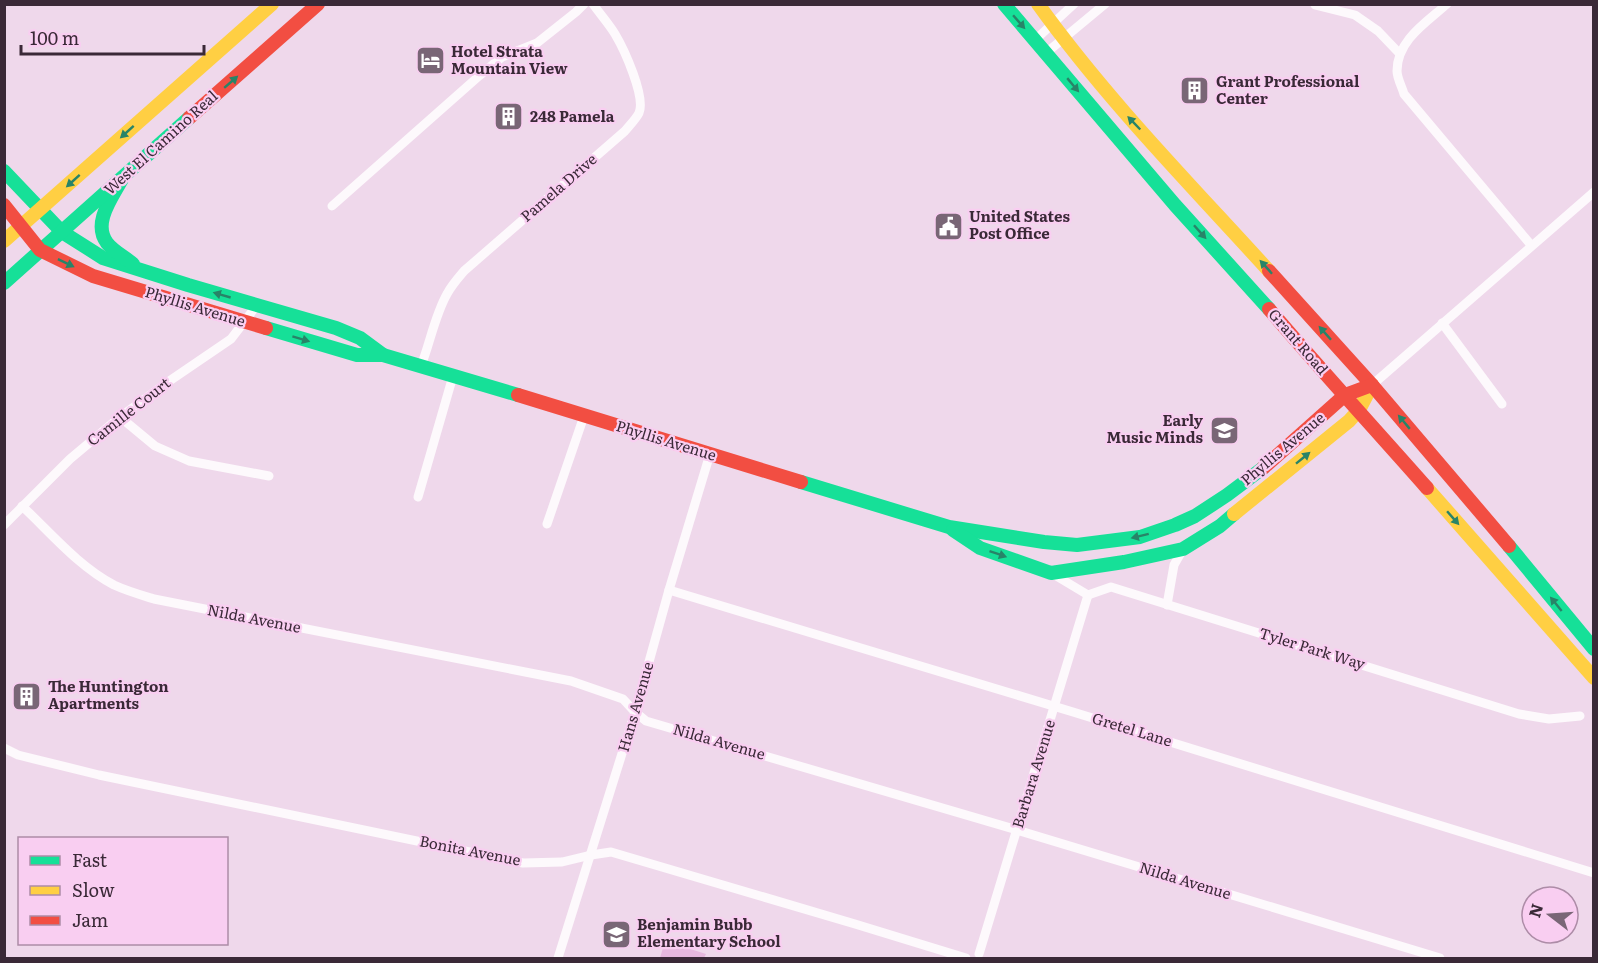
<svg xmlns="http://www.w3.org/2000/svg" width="1598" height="963" font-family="Literata,serif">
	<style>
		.green { fill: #e6b8de }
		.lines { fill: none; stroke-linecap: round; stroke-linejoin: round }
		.street { stroke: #fdf9fc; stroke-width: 9 }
		.fast { stroke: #16e098; stroke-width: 14 }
		.slow { stroke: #ffcf43; stroke-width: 14 }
		.jam { stroke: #f24e42; stroke-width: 14 }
		.oneway { fill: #288468 }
		.labels { text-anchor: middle; stroke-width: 4.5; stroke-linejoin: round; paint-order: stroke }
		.poi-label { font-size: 15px; font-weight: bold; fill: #3a2937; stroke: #f9cef1; text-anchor: start }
		.street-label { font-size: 15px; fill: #3a2937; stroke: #f9cef1 }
	</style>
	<rect width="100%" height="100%" fill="#efd8eb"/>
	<polygon class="green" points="665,941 706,954 704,958 660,958"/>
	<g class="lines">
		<g class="street">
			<path d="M1447,4C1427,22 1397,40 1397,71C1397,78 1402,87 1404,94L1531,245"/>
			<polyline points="1315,5 1355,15 1378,31 1400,54"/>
			<polyline points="1035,40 1074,4"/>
			<polyline points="1046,53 1105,4"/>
			<polyline points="332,206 479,76 502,57 537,43 576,12 584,4"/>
			<polyline points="1442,323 1502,404"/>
			<path d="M421,366C430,343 435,315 447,294C451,286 458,278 464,271L625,131C629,126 636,119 639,113C646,97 624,49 615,34C609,24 600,14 593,4"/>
			<polyline points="1372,385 1594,192"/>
			<polyline points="120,417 155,446 189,461 269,476"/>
			<polyline points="418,497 453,376"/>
			<path d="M22,506C51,533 78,566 114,585C127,591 141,595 154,599L571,681L623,699L635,712L646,721L1017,830L1440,958"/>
			<polyline points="547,524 584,416"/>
			<polyline points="4,525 70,459 120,417 162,386 231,339 257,305"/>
			<polyline points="1053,574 1088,595"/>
			<polyline points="669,590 1073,712 1594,873"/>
			<polyline points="1088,595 1111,587 1519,714 1549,719 1580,716"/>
			<polyline points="1167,605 1174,565 1183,549"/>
			<polyline points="4,748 18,755 99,775 523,863 562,862 591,855 611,852 855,924 966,958"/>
			<polyline points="979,954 1088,595"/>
			<polyline points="558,958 635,712 669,590 710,454"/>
		</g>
		<g class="fast">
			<polyline points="1004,4 1175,205 1269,309"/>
			<polyline points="4,171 62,232 103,258 188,285 336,328 360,338 383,355"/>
			<path d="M122,179C112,198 92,223 107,243C114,252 125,257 133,264"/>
			<polyline points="4,283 189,118"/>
			<polyline points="266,328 357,355 383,355 518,395"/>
			<polyline points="801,482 949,527 1044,542 1077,545 1140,537 1175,525 1195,516 1227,495 1263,468"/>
			<polyline points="953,530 980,548 1051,573 1124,562 1183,549 1220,526 1234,514"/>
			<polyline points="1509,546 1594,649"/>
		</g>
		<g class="slow">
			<path d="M1038,4C1107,100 1190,184 1269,271"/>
			<polyline points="4,241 272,4"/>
			<polyline points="1427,488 1594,678"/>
			<polyline points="1234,514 1349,421 1359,410 1372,385"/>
		</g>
		<g class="jam">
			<polyline points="189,118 318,4"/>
			<polyline points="4,205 40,250 93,276 266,328"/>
			<polyline points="1269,271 1372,385 1509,546"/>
			<path d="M1269,309C1320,369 1374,428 1427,488"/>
			<polyline points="518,395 801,482"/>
			<polyline points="1263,468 1345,395 1372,385"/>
		</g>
	</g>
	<defs><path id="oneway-solid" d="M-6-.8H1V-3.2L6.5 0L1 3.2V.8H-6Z" transform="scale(1.5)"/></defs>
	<g class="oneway">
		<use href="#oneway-solid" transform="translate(1019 22) rotate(49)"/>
		<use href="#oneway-solid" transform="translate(231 82) rotate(-41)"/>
		<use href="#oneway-solid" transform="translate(1073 85) rotate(50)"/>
		<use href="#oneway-solid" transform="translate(1134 123) rotate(-134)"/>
		<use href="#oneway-solid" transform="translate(127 132) rotate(138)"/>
		<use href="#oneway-solid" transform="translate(73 181) rotate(138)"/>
		<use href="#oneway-solid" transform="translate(1200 232) rotate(48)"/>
		<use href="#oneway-solid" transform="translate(66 263) rotate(26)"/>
		<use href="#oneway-solid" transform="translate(1266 267) rotate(-132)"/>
		<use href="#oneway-solid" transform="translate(222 295) rotate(-164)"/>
		<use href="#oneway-solid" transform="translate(1325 333) rotate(-132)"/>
		<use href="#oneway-solid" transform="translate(301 339) rotate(17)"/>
		<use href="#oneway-solid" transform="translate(1404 422) rotate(-130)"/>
		<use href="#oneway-solid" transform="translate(1303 458) rotate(-39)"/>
		<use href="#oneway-solid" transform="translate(1453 518) rotate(49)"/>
		<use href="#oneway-solid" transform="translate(1140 536) rotate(166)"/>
		<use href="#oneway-solid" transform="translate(998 554) rotate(19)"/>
		<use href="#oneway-solid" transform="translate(1556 604) rotate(-129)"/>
	</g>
	<defs>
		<symbol id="hotel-square" viewBox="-11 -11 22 22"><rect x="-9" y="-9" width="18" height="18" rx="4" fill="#796676" stroke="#f9cef1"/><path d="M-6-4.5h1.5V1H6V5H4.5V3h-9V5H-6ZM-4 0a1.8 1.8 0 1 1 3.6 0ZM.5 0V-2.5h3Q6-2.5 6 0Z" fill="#fff"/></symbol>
		<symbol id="building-square" viewBox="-11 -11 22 22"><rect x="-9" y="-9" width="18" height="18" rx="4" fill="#796676" stroke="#f9cef1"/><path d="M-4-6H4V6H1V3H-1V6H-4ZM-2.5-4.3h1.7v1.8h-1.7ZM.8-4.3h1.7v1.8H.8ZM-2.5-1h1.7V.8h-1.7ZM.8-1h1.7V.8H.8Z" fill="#fff"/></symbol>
		<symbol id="civic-square" viewBox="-11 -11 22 22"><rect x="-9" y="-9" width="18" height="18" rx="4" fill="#796676" stroke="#f9cef1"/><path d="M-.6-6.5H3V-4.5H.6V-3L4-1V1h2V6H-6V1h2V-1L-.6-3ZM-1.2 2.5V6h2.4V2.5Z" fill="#fff"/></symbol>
		<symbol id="school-square" viewBox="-11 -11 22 22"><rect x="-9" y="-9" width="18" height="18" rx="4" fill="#796676" stroke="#f9cef1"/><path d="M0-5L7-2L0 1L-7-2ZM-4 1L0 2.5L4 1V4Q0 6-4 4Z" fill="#fff"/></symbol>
	</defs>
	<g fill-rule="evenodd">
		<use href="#hotel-square" x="414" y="44" width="33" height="33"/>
		<use href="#building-square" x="1178" y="74" width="33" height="33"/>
		<use href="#building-square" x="492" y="100" width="33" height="33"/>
		<use href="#civic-square" x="932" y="210" width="33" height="33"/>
		<use href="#school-square" x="1208" y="414" width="33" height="33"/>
		<use href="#building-square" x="10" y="680" width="33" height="33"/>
		<use href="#school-square" x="600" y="918" width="33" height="33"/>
	</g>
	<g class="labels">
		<g class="poi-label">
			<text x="451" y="57">Hotel Strata<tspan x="451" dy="17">Mountain View</tspan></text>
			<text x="1216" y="87">Grant Professional<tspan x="1216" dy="17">Center</tspan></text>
			<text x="530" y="122">248 Pamela</text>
			<text x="969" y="222">United States<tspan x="969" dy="17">Post Office</tspan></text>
			<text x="1203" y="426" text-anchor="end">Early<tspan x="1203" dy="17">Music Minds</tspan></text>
			<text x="48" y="692">The Huntington<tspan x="48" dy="17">Apartments</tspan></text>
			<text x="637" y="930">Benjamin Bubb<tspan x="637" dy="17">Elementary School</tspan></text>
		</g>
		<g class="street-label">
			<text transform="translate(161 143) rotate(-42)" y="5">West El Camino Real</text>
			<text transform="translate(559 188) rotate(-41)" y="5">Pamela Drive</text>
			<text transform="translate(195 307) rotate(17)" y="5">Phyllis Avenue</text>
			<text transform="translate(1298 342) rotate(49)" y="5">Grant Road</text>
			<text transform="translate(129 412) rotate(-38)" y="5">Camille Court</text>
			<text transform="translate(666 441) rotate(17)" y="5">Phyllis Avenue</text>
			<text transform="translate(1283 449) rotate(-40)" y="5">Phyllis Avenue</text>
			<text transform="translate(254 619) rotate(11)" y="5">Nilda Avenue</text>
			<text transform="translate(1312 649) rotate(17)" y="5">Tyler Park Way</text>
			<text transform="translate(636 707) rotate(-74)" y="5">Hans Avenue</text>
			<text transform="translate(1132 730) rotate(17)" y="5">Gretel Lane</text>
			<text transform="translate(719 742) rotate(16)" y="5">Nilda Avenue</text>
			<text transform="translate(1034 774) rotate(-73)" y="5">Barbara Avenue</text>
			<text transform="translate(470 851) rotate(11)" y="5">Bonita Avenue</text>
			<text transform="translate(1185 881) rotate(17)" y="5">Nilda Avenue</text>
		</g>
	</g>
	<rect width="1598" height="963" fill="none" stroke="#3a2937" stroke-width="12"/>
	<rect x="18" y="837" width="210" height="108" fill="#f9cef1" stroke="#ad8ca7" stroke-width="1.5"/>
	<rect x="30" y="856" width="30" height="9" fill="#16e098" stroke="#ad8ca7" stroke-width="1.5"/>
	<text x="72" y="867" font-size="18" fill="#3a2937">Fast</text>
	<rect x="30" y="886" width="30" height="9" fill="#ffcf43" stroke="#ad8ca7" stroke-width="1.5"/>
	<text x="72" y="897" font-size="18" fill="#3a2937">Slow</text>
	<rect x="30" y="916" width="30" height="9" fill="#f24e42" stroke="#ad8ca7" stroke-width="1.5"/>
	<text x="72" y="927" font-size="18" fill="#3a2937">Jam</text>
	<g transform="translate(1550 915) rotate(287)"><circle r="28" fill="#f9cef1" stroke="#ad8ca7" stroke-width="1.5"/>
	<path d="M0-4.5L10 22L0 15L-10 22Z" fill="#796676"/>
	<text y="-9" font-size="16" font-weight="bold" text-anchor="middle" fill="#3a2937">N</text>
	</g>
	<path d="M21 45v9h183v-9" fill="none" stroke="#3a2937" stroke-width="3"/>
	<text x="30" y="45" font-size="18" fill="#3a2937" stroke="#f9cef1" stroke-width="4.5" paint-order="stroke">100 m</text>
</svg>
